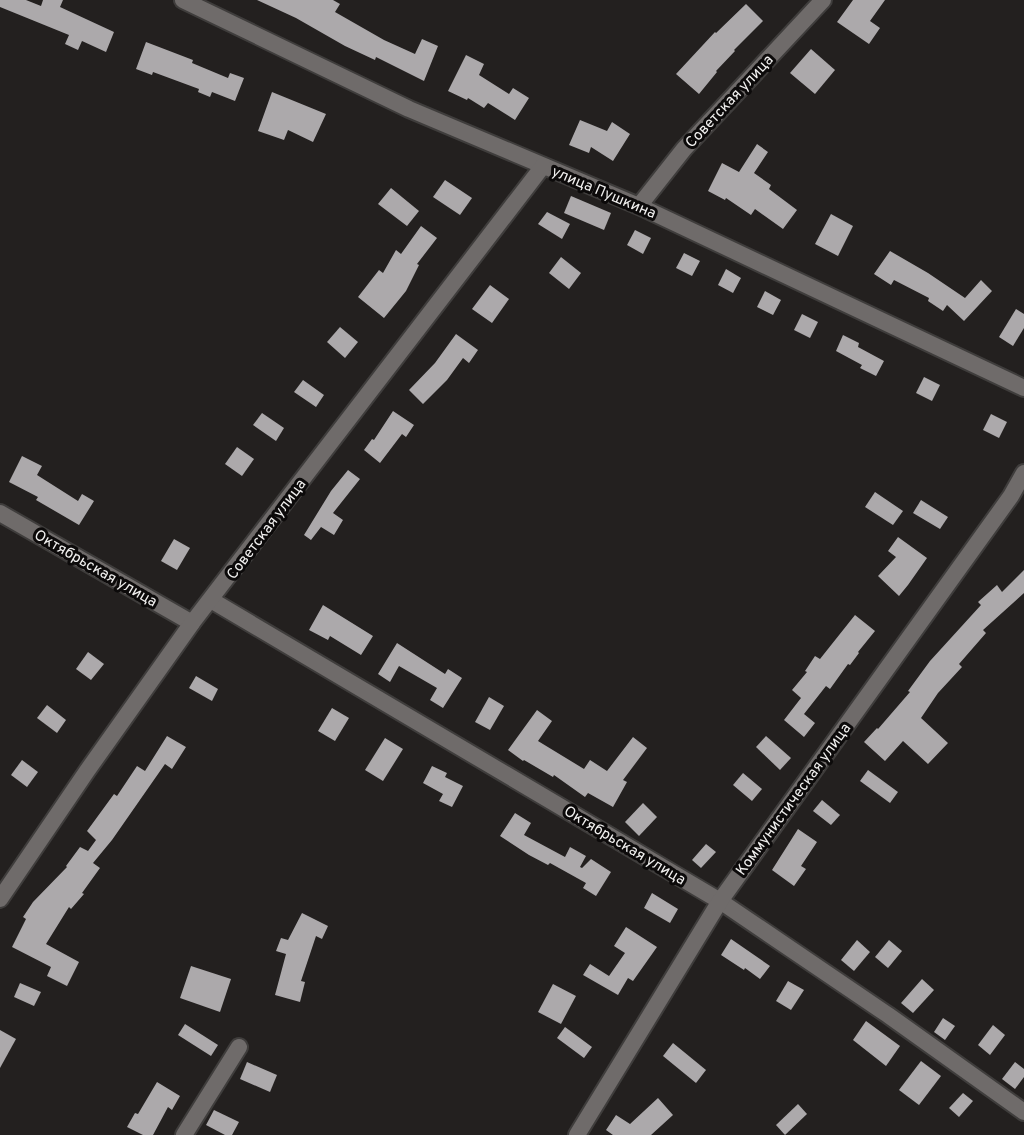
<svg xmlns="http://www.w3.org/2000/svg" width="1024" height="1135" font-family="Overpass,sans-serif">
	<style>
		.building { fill: #aca9ab }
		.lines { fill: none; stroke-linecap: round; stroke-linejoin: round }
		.minor-casing { stroke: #3f3d3c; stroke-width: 20 }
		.minor { stroke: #6f6b6a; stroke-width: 16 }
		.labels { text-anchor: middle; stroke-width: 6; stroke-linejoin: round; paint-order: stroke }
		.street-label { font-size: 15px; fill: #f1f0ef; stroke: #0c0a0a }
	</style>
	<rect width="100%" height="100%" fill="#23201f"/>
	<g class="building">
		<polygon points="0,0 26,0 41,6 43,0 63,0 60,7 114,32 106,52 82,41 78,50 65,44 69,35 0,7"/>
		<polygon points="257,0 333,0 340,4 335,12 384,40 415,54 422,39 438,46 424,81 376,57 375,60 345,46 296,18"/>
		<polygon points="853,0 885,0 870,21 880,28 869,44 837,22"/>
		<polygon points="746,4 763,21 734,50 735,51 716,71 717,72 699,94 676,74 715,32 716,33"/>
		<polygon points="146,42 193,60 192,63 228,78 230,73 244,78 235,101 212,92 210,97 198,92 199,89 153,72 152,75 136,69"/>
		<polygon points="811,49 835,70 815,94 790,73"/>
		<polygon points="466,55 484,64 479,75 509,94 513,88 529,98 515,120 488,103 484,108 468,98 467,100 448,91"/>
		<polygon points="272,92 326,114 313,142 288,130 284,140 258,131"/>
		<polygon points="580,120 607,131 612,122 630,134 613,161 591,147 589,153 569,145"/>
		<polygon points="757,144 768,152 754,173 771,185 769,189 797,210 783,229 755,209 751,215 726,198 725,200 708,191 722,163 739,172"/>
		<polygon points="445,180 472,198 460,215 433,197"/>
		<polygon points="391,188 419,211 407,226 378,204"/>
		<polygon points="571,196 611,213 604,230 564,213"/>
		<polygon points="547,212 570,224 562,239 538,224"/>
		<polygon points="831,214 853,226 838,256 815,244"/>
		<polygon points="421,226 437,238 417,264 419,265 406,291 384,318 358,297 379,270 383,273 396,250 401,254"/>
		<polygon points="635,230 651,238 643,254 627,245"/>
		<polygon points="890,251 928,273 965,298 981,280 992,291 964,321 947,305 943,311 928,301 929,298 894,280 891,285 874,274"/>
		<polygon points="684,253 700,261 692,276 676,268"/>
		<polygon points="561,257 581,273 569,289 549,273"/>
		<polygon points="726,269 741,278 733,293 718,285"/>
		<polygon points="490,285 509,299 492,323 472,309"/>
		<polygon points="765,291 781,300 773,315 757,307"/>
		<polygon points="1016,309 1024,314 1024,328 1013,346 999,337"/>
		<polygon points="802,314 818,322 810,338 794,330"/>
		<polygon points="340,327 358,342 345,358 327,342"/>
		<polygon points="456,334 478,350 469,363 463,358 447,380 423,404 409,390 435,363"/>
		<polygon points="843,335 859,343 858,347 884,361 876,376 860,368 862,365 836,351"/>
		<polygon points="924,377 940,385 932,401 916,393"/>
		<polygon points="303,380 324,395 316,407 294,392"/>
		<polygon points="393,411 414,425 406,437 402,434 380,463 364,450 372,439 374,440"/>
		<polygon points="262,413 284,428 276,441 253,425"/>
		<polygon points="991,414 1007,422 999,438 983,430"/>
		<polygon points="237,447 254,459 242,476 225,464"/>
		<polygon points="22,456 42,466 37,475 78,501 82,494 94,501 79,525 36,500 38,497 9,482"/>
		<polygon points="348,470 360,479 333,513 343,520 334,535 321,527 311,540 304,535 331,491"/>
		<polygon points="875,492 903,511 893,525 865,507"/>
		<polygon points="921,500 948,517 940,529 913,513"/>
		<polygon points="898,537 927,558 908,585 899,596 878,576 896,557 888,551"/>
		<polygon points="174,539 190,548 177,570 161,561"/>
		<polygon points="1024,570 1024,593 983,630 986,633 959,664 962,667 938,693 921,718 948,743 928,764 903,741 885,761 864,742 877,728 878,729 910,692 908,691 930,661 981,605 978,602 997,585 1002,592"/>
		<polygon points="323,605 373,636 361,655 330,636 328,640 309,630"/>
		<polygon points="855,615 875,631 858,652 859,653 850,665 848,664 830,689 826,686 804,714 815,723 804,737 784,720 801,698 792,690 807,672 805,671 815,656 820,659"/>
		<polygon points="397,643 445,674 448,669 462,678 443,708 430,700 437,688 399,666 390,682 378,674"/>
		<polygon points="88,652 104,664 91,680 76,669"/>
		<polygon points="196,676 218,689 212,701 189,688"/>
		<polygon points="489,697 504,706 490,730 475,722"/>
		<polygon points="47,705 66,720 57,733 37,718"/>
		<polygon points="332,708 349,718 335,741 318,731"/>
		<polygon points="537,710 552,721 538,741 584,769 590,760 607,771 633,737 647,748 623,780 627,782 613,807 588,793 585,797 554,775 553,777 524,760 523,761 508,750"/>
		<polygon points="167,736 186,747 172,769 165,764 112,840 93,863 100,868 82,893 84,894 71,909 69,907 46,944 79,962 67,986 47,976 51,967 12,947 26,919 23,917 33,902 67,867 66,866 80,847 88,851 96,840 87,831 114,794 117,796 137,766 145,771"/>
		<polygon points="766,736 791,758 780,770 756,747"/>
		<polygon points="385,738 403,749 383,781 365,770"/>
		<polygon points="22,760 38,772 27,787 11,775"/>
		<polygon points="432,766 447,773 445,777 463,786 452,807 439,801 443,794 423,783"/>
		<polygon points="868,770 898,792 890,803 860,781"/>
		<polygon points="743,773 762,789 752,801 733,785"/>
		<polygon points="822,800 840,815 831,825 813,811"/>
		<polygon points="643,803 657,817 639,836 625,822"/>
		<polygon points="515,813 531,823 524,835 565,857 570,847 586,856 580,867 582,868 591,859 611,872 596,896 583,888 586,883 550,863 548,865 529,855 500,836"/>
		<polygon points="798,829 817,842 801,866 806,869 794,886 772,870"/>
		<polygon points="706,844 716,852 701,868 692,860"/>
		<polygon points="652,893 678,909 670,923 644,908"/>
		<polygon points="302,913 328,926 322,939 316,936 301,981 305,982 300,1002 275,995 286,954 276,951 281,938 288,940"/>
		<polygon points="626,927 657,947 633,981 628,978 618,995 583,975 590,964 609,976 625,953 614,946"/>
		<polygon points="731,939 770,966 760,979 745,968 744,970 721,955"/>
		<polygon points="857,940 870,952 854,971 841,960"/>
		<polygon points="889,940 902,951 888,968 875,957"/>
		<polygon points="191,966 231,979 220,1012 180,998"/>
		<polygon points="922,979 934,990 913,1013 901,1003"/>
		<polygon points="788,981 804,990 791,1010 776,1001"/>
		<polygon points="20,983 41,992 34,1006 14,997"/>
		<polygon points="553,984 576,996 561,1024 538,1012"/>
		<polygon points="943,1018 955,1026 945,1040 934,1032"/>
		<polygon points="866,1021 900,1046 886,1066 853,1040"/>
		<polygon points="185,1024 218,1045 211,1056 178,1035"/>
		<polygon points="993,1025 1005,1035 990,1055 978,1045"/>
		<polygon points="565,1027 592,1047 584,1058 557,1038"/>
		<polygon points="0,1030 16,1039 0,1068"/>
		<polygon points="673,1043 706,1070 696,1083 663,1056"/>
		<polygon points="921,1061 941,1076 919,1105 899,1090"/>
		<polygon points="247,1062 277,1075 270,1092 240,1079"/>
		<polygon points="1015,1062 1024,1069 1024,1077 1015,1089 1002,1079"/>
		<polygon points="157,1082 180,1096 172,1110 168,1107 153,1135 143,1135 127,1127 135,1113 138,1114"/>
		<polygon points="963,1093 973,1101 959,1117 949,1108"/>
		<polygon points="658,1098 673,1115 651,1135 613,1135 606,1130 616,1115 630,1124"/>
		<polygon points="798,1104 807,1114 785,1135 776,1125"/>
		<polygon points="214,1110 239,1122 232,1135 225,1135 206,1125"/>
	</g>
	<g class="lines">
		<defs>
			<g id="minor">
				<polyline points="183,0 409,109 639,206 1024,388"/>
				<polyline points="639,206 684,149 823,0"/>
				<polyline points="0,513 192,623"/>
				<polyline points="211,600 720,901 888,1015 1024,1112"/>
				<polyline points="0,899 87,771 192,623 543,166"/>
				<polyline points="184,1135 239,1047"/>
				<polyline points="577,1135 720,901 1011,496 1024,473"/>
			</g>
		</defs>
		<use href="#minor" class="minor-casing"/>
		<use href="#minor" class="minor"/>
	</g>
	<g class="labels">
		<g class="street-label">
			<text transform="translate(729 101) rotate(-47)" y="5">Советская улица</text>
			<text transform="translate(604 192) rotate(23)" y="5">улица Пушкина</text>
			<text transform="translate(266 529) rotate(-53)" y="5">Советская улица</text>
			<text transform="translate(96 568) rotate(30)" y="5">Октябрьская улица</text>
			<text transform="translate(793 799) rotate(-54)" y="5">Коммунистическая улица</text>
			<text transform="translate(625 845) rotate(31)" y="5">Октябрьская улица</text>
		</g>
	</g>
</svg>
